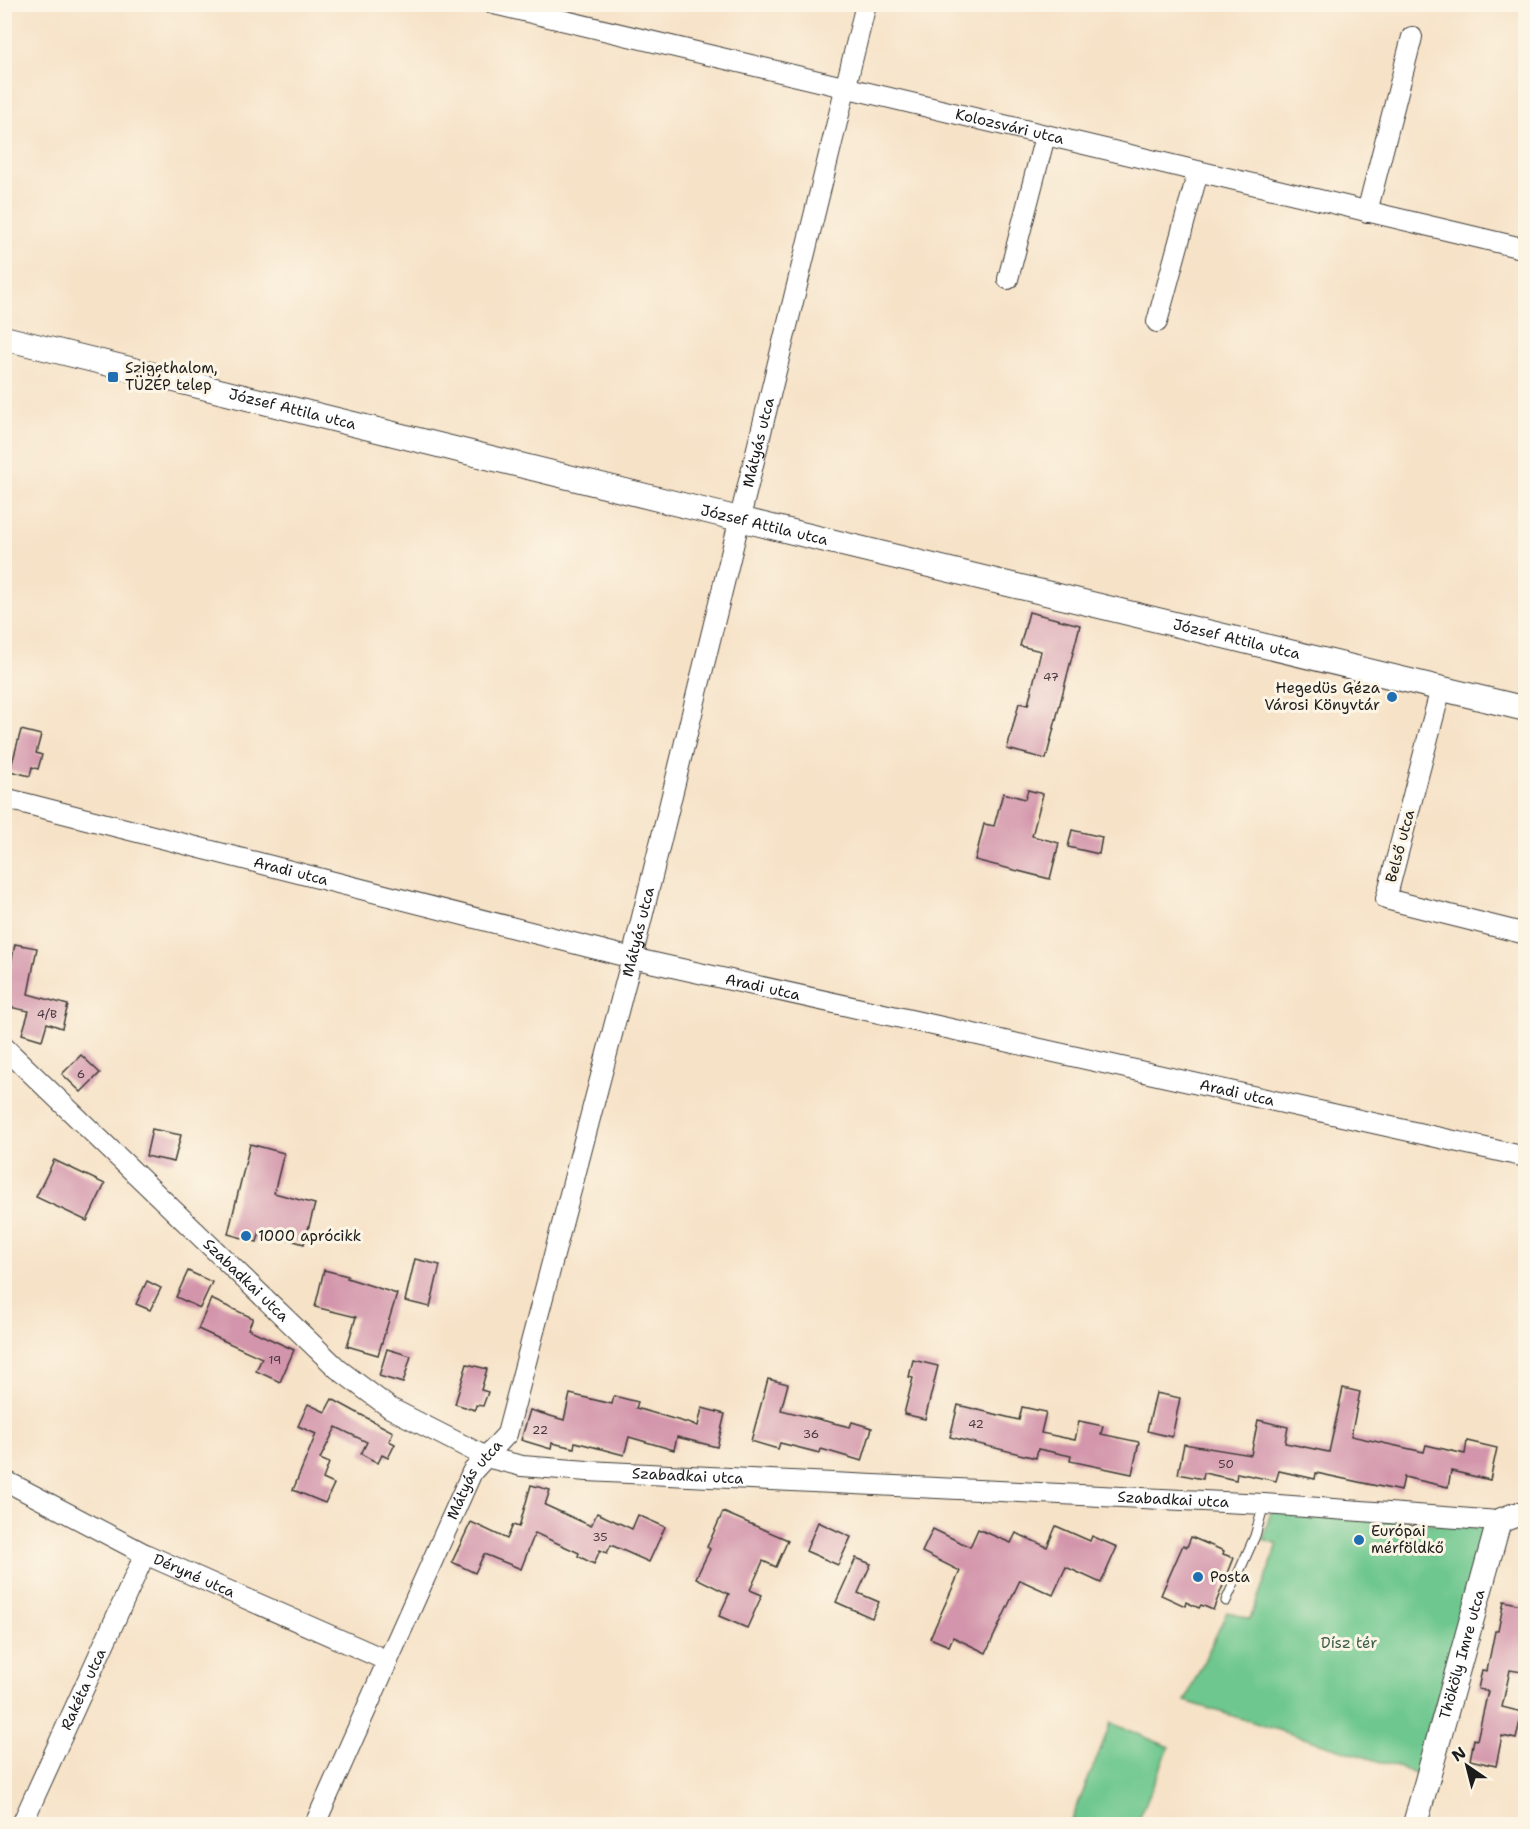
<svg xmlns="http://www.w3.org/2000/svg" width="1530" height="1829" font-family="'Shantell Sans',sans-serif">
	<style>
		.green { fill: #6ec78e; stroke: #457255; stroke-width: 1.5 }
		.building { fill: #d395ab }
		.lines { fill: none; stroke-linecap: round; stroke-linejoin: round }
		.service-casing { stroke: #3d3a36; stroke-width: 11 }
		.minor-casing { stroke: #3d3a36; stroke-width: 22 }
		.tertiary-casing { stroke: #3d3a36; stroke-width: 26 }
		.service { stroke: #fff; stroke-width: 9 }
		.minor { stroke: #fff; stroke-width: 20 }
		.tertiary { stroke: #fff; stroke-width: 24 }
		.poi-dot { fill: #1f6fb2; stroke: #fcf5e5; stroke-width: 2 }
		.labels { text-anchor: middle; stroke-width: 6; stroke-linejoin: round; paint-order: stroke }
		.number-label { font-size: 12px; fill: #4a3a40 }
		.street-label { font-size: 15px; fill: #1c1c1c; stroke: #fcf5e5 }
		.poi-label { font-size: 15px; fill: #1c1c1c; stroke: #fcf5e5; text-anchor: start }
		.park-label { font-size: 15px; fill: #3d604a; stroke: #fcf5e5 }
	</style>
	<rect width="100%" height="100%" fill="#fcf5e5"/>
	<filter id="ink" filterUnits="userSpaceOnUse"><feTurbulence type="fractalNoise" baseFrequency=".0167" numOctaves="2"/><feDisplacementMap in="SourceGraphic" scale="12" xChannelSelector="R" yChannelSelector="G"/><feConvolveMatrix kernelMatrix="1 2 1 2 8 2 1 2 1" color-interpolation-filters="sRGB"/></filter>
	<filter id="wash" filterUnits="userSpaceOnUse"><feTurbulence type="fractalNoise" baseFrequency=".008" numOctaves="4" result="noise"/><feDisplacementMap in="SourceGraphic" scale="24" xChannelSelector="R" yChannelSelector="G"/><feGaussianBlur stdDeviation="1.35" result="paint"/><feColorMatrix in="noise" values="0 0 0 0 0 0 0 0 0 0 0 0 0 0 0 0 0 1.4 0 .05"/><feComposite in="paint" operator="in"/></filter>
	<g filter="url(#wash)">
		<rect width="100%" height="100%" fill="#f6e2c7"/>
		<g class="green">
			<polygon points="1271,1511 1487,1528 1416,1773 1185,1701 1227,1612 1250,1619 1278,1544 1263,1539"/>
			<polygon points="1111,1723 1169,1747 1137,1824 1070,1824"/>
		</g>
		<g id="blocks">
			<g class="building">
				<polygon points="1029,612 1080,625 1046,759 1007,749 1019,703 1028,705 1041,651 1020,646"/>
				<polygon points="21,730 41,735 36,753 42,755 38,769 32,767 30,776 10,771"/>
				<polygon points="1028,790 1043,794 1032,836 1059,843 1050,879 975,860 984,824 994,826 1003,793 1025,799"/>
				<polygon points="1072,830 1102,837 1099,854 1068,847"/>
				<polygon points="15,944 37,948 28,994 68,1005 62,1028 47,1023 42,1040 22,1034 29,1011 4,1006 4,974 9,974"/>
				<polygon points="81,1055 100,1073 81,1092 62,1074"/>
				<polygon points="152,1129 181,1135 174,1162 146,1156"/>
				<polygon points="250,1144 284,1153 274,1193 315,1204 304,1244 260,1231 257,1242 228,1234"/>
				<polygon points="54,1160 105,1184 87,1221 36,1197"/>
				<polygon points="415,1259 440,1265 430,1307 405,1301"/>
				<polygon points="324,1270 348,1276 347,1278 397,1294 378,1355 347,1346 356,1317 315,1307"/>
				<polygon points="188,1271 212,1282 200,1308 176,1297"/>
				<polygon points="147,1281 161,1288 150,1310 136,1304"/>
				<polygon points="211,1299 253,1318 248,1329 294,1350 280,1382 256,1371 262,1358 198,1329"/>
				<polygon points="387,1349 411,1356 403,1383 379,1376"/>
				<polygon points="913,1360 938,1366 925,1419 904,1414 913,1378 909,1377"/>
				<polygon points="467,1364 487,1369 481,1390 488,1392 483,1406 476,1405 475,1410 455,1404"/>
				<polygon points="768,1379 788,1384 781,1410 850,1427 852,1422 872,1428 862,1461 821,1449 820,1453 780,1443 778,1449 751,1441"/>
				<polygon points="1343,1388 1360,1392 1351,1436 1424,1452 1426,1445 1465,1454 1467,1441 1497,1448 1490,1480 1451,1471 1448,1487 1404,1477 1401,1491 1316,1473 1315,1479 1279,1471 1276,1481 1237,1473 1236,1480 1204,1473 1203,1479 1178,1474 1184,1444 1251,1455 1258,1420 1288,1427 1285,1443 1329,1452"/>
				<polygon points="1156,1393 1180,1398 1172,1437 1147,1431"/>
				<polygon points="570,1394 612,1404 614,1396 638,1402 636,1408 698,1426 702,1408 725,1414 717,1447 677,1437 674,1450 629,1437 624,1455 575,1442 574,1448 552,1443 551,1449 521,1440 530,1410 564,1420"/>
				<polygon points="332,1399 393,1432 389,1441 395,1444 388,1458 382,1455 378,1463 361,1454 367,1442 336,1427 320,1459 329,1463 323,1479 334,1484 325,1503 293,1490 316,1434 298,1426 308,1404 325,1412"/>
				<polygon points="958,1405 1019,1420 1022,1407 1046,1412 1041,1433 1075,1440 1079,1421 1103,1426 1101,1434 1139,1442 1132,1474 1070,1461 1071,1456 1038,1449 1036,1458 950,1437"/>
				<polygon points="531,1485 550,1490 545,1505 591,1526 597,1513 632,1529 638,1515 665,1527 649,1562 611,1545 607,1553 600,1550 594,1564 578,1556 579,1553 535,1533 521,1569 484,1554 475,1573 452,1562 471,1522 507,1539 513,1525 519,1527"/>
				<polygon points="723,1512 788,1540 776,1567 763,1561 750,1590 762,1595 747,1628 719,1616 729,1594 696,1578 710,1549 707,1547"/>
				<polygon points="818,1522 851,1537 838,1565 806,1551"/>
				<polygon points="1056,1526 1090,1541 1092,1536 1117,1547 1101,1583 1066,1567 1053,1595 1020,1580 986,1653 953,1637 949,1646 930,1638 960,1571 922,1552 933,1529 970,1547 978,1529 1011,1543 1016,1533 1047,1547"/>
				<polygon points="1191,1537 1224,1551 1223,1554 1234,1558 1213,1610 1201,1605 1199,1608 1186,1602 1185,1606 1161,1595 1183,1545 1187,1547"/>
				<polygon points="856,1558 871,1564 858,1593 879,1602 872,1618 836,1602"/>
				<polygon points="1504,1601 1526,1606 1526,1655 1522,1672 1510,1670 1502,1707 1522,1712 1516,1739 1502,1736 1496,1766 1470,1760 1474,1739 1477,1740 1488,1691 1478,1689 1482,1670 1487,1671 1495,1631 1498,1631"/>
			</g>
		</g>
	</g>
	<g filter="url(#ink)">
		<use href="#blocks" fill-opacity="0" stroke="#3d3a36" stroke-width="1.5"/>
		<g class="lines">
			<defs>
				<polyline id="service" points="1226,1601 1255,1536 1264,1504"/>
				<g id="minor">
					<path id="s1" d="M494,4L1526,249"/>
					<polyline points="1367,212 1412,37"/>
					<polyline points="1008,279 1045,136"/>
					<polyline points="1157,322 1198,172"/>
					<polyline points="1441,688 1386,899 1526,934"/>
					<path id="s2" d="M4,798L632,958L1526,1157"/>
					<path id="s3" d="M4,1047L338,1369L390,1408L486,1457L522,1466L587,1471L1264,1504L1499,1521"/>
					<path id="s4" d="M4,1480L145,1554L388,1661"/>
					<path id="s5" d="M22,1824L145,1554"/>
					<path id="s6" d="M315,1824L472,1472L507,1434L632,958L866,4"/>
				</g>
				<g id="tertiary">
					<path id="s7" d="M4,338L739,519L1526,709"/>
					<path id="s8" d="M1415,1824L1499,1521L1515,1515H1526"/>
				</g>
			</defs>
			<use href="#service" class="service-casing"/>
			<use href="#minor" class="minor-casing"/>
			<use href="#tertiary" class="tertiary-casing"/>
			<use href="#service" class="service"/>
			<use href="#minor" class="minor"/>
			<use href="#tertiary" class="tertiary"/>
		</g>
	</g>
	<g class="poi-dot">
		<rect x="107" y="371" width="12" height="12" rx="3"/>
		<circle cx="1392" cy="697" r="6"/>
		<circle cx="246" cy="1236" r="6"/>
		<circle cx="1359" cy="1540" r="6"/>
		<circle cx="1198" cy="1577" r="6"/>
	</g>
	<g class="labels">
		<g class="number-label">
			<text x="1051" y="681">47</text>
			<text x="47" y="1018">4/B</text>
			<text x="81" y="1078">6</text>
			<text x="275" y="1364">19</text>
			<text x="976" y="1428">42</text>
			<text x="540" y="1434">22</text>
			<text x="811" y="1438">36</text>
			<text x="1226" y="1468">50</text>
			<text x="600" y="1541">35</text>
		</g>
		<g class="street-label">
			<text dy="5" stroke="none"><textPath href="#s1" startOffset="530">Kolozsvári utca</textPath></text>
			<text dy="5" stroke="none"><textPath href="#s7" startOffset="297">József Attila utca</textPath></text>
			<text dy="5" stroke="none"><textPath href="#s6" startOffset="1460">Mátyás utca</textPath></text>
			<text dy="5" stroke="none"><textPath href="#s7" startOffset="783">József Attila utca</textPath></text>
			<text dy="5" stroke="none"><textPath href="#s7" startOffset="1269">József Attila utca</textPath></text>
			<text transform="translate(1400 846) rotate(-75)" y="5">Belső utca</text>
			<text dy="5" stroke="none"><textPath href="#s2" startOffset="296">Aradi utca</textPath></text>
			<text dy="5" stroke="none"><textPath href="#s6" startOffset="956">Mátyás utca</textPath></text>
			<text dy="5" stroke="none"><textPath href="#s2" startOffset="782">Aradi utca</textPath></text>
			<text dy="5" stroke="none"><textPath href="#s2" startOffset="1268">Aradi utca</textPath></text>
			<text dy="5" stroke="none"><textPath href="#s3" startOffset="336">Szabadkai utca</textPath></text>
			<text dy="5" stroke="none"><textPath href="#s3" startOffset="840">Szabadkai utca</textPath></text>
			<text dy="5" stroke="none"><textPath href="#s6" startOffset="380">Mátyás utca</textPath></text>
			<text dy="5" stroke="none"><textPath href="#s3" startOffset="1326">Szabadkai utca</textPath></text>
			<text dy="5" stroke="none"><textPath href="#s4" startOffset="213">Déryné utca</textPath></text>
			<text dy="5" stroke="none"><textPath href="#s8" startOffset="176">Thököly Imre utca</textPath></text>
			<text dy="5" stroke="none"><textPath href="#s5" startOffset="148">Rakéta utca</textPath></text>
		</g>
		<g class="poi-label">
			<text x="125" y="373">Szigethalom,<tspan x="125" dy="17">TÜZÉP telep</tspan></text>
			<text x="1380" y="693" text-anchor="end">Hegedüs Géza<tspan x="1380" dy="17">Városi Könyvtár</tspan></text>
			<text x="258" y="1241">1000 aprócikk</text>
			<text x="1371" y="1536">Európai<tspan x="1371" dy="17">mérföldkő</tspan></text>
			<text x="1210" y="1582">Posta</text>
		</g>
		<g class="park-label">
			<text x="1349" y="1648">Dísz tér</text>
		</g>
	</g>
	<rect width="1530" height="1829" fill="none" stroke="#fcf5e5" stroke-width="24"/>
	<g transform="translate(1467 1766) rotate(325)" stroke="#fcf5e5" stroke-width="4.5" paint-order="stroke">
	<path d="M0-4.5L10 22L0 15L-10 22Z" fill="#1c1c1c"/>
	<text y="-9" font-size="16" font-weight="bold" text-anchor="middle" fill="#1c1c1c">N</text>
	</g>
</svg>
